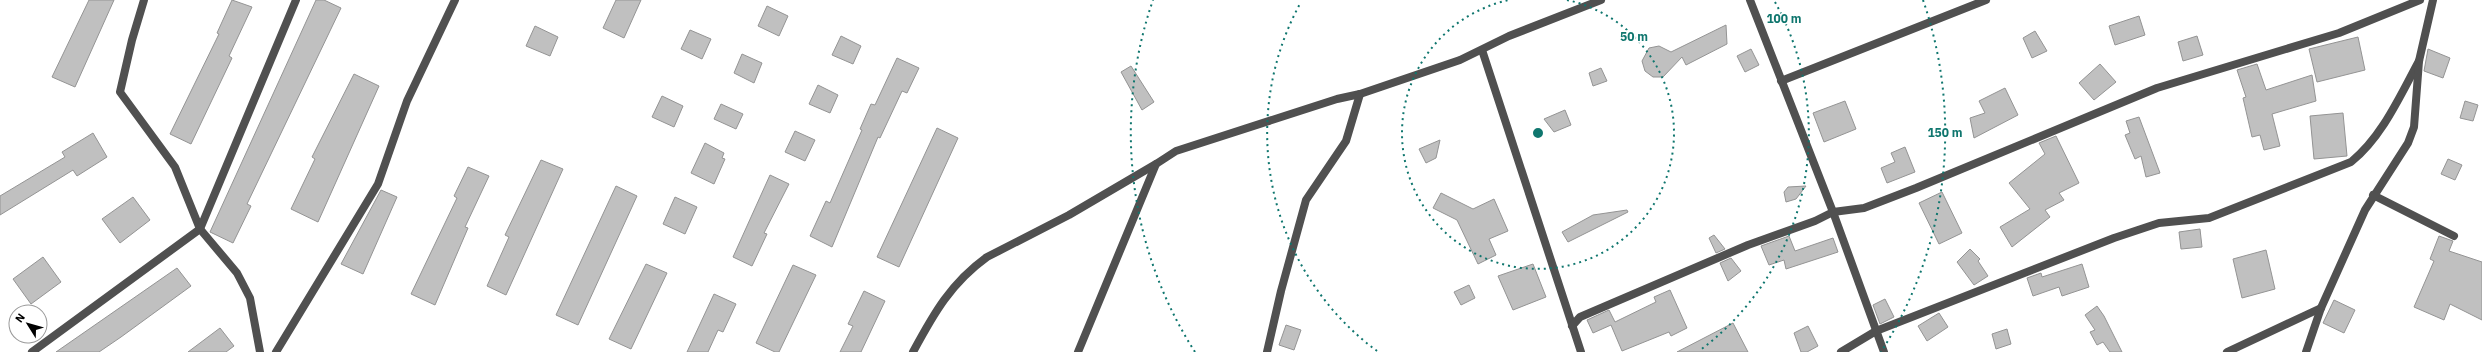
<svg xmlns="http://www.w3.org/2000/svg" width="2482" height="352" font-family="'IBM Plex Sans',sans-serif">
	<style>
		.building { fill: #c0c0c0; stroke: #949494 }
		.lines { fill: none; stroke-linecap: round; stroke-linejoin: round }
		.street { stroke: #505050; stroke-width: 8 }
		.ring { fill: none; stroke: #0f766e; stroke-width: 2; stroke-dasharray: 2 4 }
		.centre { fill: #0f766e; stroke: #fff; stroke-width: 2 }
		.ring-label { font-size: 12px; text-anchor: middle; font-weight: bold; fill: #0f766e; stroke: #fff; stroke-width: 3.5; stroke-linejoin: round; paint-order: stroke }
	</style>
	<rect width="100%" height="100%" fill="#fff"/>
	<g class="building">
		<polygon points="89,0 114,0 75,87 52,77"/>
		<polygon points="232,0 252,7 229,56 232,58 191,144 170,134 219,34 217,33"/>
		<polygon points="316,0 324,0 341,8 247,204 251,206 233,243 210,232"/>
		<polygon points="616,0 641,0 624,38 603,28"/>
		<polygon points="767,6 788,16 779,36 758,26"/>
		<polygon points="2139,16 2145,35 2115,45 2109,26"/>
		<polygon points="1726,25 1727,44 1686,65 1682,57 1663,77 1653,77 1645,71 1642,61 1649,48 1659,46 1671,52"/>
		<polygon points="535,26 558,37 550,56 526,46"/>
		<polygon points="690,30 711,39 702,59 681,49"/>
		<polygon points="2035,31 2047,51 2032,58 2023,38"/>
		<polygon points="841,36 861,46 853,64 832,55"/>
		<polygon points="2197,36 2203,55 2183,61 2178,42"/>
		<polygon points="2358,37 2365,70 2317,82 2309,49"/>
		<polygon points="1751,49 1759,65 1745,72 1737,56"/>
		<polygon points="2428,49 2450,58 2443,78 2424,71"/>
		<polygon points="742,54 762,63 754,83 734,73"/>
		<polygon points="897,58 919,68 907,93 902,91 880,138 878,137 832,247 810,236 826,201 830,203 862,130 860,129 871,104 875,105"/>
		<polygon points="2100,64 2116,82 2094,100 2079,83"/>
		<polygon points="2257,64 2266,90 2312,75 2316,101 2272,114 2280,146 2264,150 2260,135 2252,137 2243,98 2246,97 2237,70"/>
		<polygon points="1131,66 1154,102 1142,110 1121,72"/>
		<polygon points="1601,68 1607,81 1593,86 1589,73"/>
		<polygon points="354,74 379,86 318,222 291,209 315,159 312,157"/>
		<polygon points="818,85 838,95 830,113 809,104"/>
		<polygon points="2005,88 2018,115 1974,138 1970,118 1985,113 1979,101"/>
		<polygon points="662,96 683,106 674,127 652,117"/>
		<polygon points="1845,101 1856,129 1824,142 1813,113"/>
		<polygon points="2465,101 2478,105 2473,121 2460,118"/>
		<polygon points="721,104 743,114 736,129 714,119"/>
		<polygon points="1565,110 1571,125 1554,132 1544,119"/>
		<polygon points="2343,113 2347,156 2314,159 2310,116"/>
		<polygon points="2139,117 2160,173 2146,177 2141,156 2135,159 2125,135 2130,133 2126,121"/>
		<polygon points="937,128 958,138 899,267 877,257"/>
		<polygon points="795,131 815,140 805,161 785,152"/>
		<polygon points="93,133 107,157 77,176 73,170 0,215 0,196 65,157 62,152"/>
		<polygon points="2056,136 2079,183 2059,193 2064,200 2045,210 2050,217 2012,247 2000,227 2030,209 2009,183 2045,154 2039,143"/>
		<polygon points="1440,140 1436,158 1426,163 1419,149"/>
		<polygon points="705,143 724,153 722,158 725,159 714,184 691,173"/>
		<polygon points="1905,147 1915,172 1887,183 1881,168 1895,162 1891,153"/>
		<polygon points="2448,159 2462,165 2455,180 2441,174"/>
		<polygon points="541,160 563,169 506,295 487,286 509,237 505,235"/>
		<polygon points="468,167 489,176 465,227 468,228 435,305 411,294 457,198 454,196"/>
		<polygon points="770,175 789,184 764,233 767,234 752,266 733,257"/>
		<polygon points="616,186 637,196 578,325 556,315"/>
		<polygon points="1806,186 1796,199 1786,202 1784,192 1788,187"/>
		<polygon points="381,190 397,197 363,274 341,264"/>
		<polygon points="1942,192 1962,233 1939,244 1919,203"/>
		<polygon points="1441,193 1473,209 1494,199 1508,231 1489,239 1496,255 1478,264 1457,220 1433,208"/>
		<polygon points="133,197 150,220 120,243 102,219"/>
		<polygon points="675,197 697,207 685,234 663,224"/>
		<polygon points="1627,210 1628,212 1568,242 1562,232 1593,215"/>
		<polygon points="2200,229 2202,247 2181,249 2179,232"/>
		<polygon points="1714,235 1725,249 1716,253 1709,238"/>
		<polygon points="1789,236 1795,251 1833,238 1838,252 1786,269 1784,260 1769,265 1761,246"/>
		<polygon points="2439,236 2453,241 2449,251 2482,262 2482,320 2450,304 2444,320 2414,307 2434,261 2430,259"/>
		<polygon points="1970,249 1980,259 1978,261 1988,276 1974,285 1957,262"/>
		<polygon points="2266,250 2275,289 2242,298 2233,259"/>
		<polygon points="43,257 61,282 31,304 13,279"/>
		<polygon points="1731,258 1741,271 1728,281 1720,263"/>
		<polygon points="646,264 667,273 631,349 609,339"/>
		<polygon points="1533,264 1546,297 1513,310 1498,276"/>
		<polygon points="2082,264 2089,287 2062,296 2059,287 2033,296 2027,278 2041,273 2042,277"/>
		<polygon points="793,265 816,275 779,352 775,352 756,343"/>
		<polygon points="177,268 191,286 121,337 99,352 56,352"/>
		<polygon points="1469,285 1475,298 1461,305 1454,292"/>
		<polygon points="1670,290 1687,328 1671,336 1669,332 1622,351 1611,325 1593,333 1587,320 1609,310 1615,322 1656,302 1654,297"/>
		<polygon points="864,291 885,301 861,352 840,352 853,326 848,324"/>
		<polygon points="714,294 736,304 723,332 718,330 708,352 687,352"/>
		<polygon points="1885,299 1894,317 1880,324 1873,305"/>
		<polygon points="2334,300 2355,310 2344,333 2323,323"/>
		<polygon points="2097,306 2104,316 2122,352 2110,352 2103,342 2097,345 2090,332 2095,330 2085,315"/>
		<polygon points="1939,313 1948,327 1927,341 1918,326"/>
		<polygon points="1733,323 1748,352 1677,352"/>
		<polygon points="1286,325 1301,330 1294,350 1279,345"/>
		<polygon points="1808,326 1818,346 1807,352 1801,352 1794,333"/>
		<polygon points="220,328 234,346 226,352 188,352"/>
		<polygon points="2007,329 2011,344 1996,349 1992,334"/>
	</g>
	<g class="lines">
		<g class="street">
			<polyline points="144,0 132,40 120,92 175,167 200,229 237,273 250,298 260,352"/>
			<polyline points="1750,0 1833,212 1884,352"/>
			<polyline points="1482,50 1581,352"/>
			<polyline points="1781,81 1986,0"/>
			<polyline points="2373,195 2454,236"/>
			<polyline points="1572,326 1580,317 1748,245 1815,221 1833,212 1864,208 1916,188 2157,88 2339,33 2420,0"/>
			<polyline points="32,352 200,229 296,0"/>
			<polyline points="276,352 378,184 407,101 455,0"/>
			<path d="M913,352C934,313 951,283 987,257L1069,215L1156,164"/>
			<polyline points="1078,352 1156,164 1176,151 1337,99 1360,94 1460,60 1509,36 1601,0"/>
			<polyline points="1267,352 1281,291 1306,200 1346,141 1360,94"/>
			<path d="M1841,352L1876,331L2114,238L2159,223L2209,218L2351,162C2382,137 2400,96 2419,61"/>
			<polyline points="2227,352 2321,308"/>
			<polyline points="2306,352 2321,308 2365,210 2408,143 2414,127 2419,61 2433,0"/>
		</g>
	</g>
	<g class="ring">
		<path d="M1567 0A136 136 0 1 1 1509 0"/>
		<path d="M1377 351A271 271 0 0 1 1301 2M1775 2A271 271 0 0 1 1699 351"/>
		<path d="M1195 352A407 407 0 0 1 1153 0M1923 0A407 407 0 0 1 1881 352"/>
	</g>
	<circle cx="1538" cy="133" r="6" class="centre"/>
	<g class="ring-label">
		<text x="1784" y="23">100 m</text>
		<text x="1634" y="41">50 m</text>
		<text x="1945" y="137">150 m</text>
	</g>
	<g transform="translate(28 324) rotate(307)"><circle r="19" fill="#ffffff" stroke="#999999"/>
	<path d="M0-3L7 15L0 10L-7 15Z" fill="#000000"/>
	<text y="-6" font-size="11" font-weight="bold" text-anchor="middle" fill="#000000">N</text>
	</g>
</svg>
